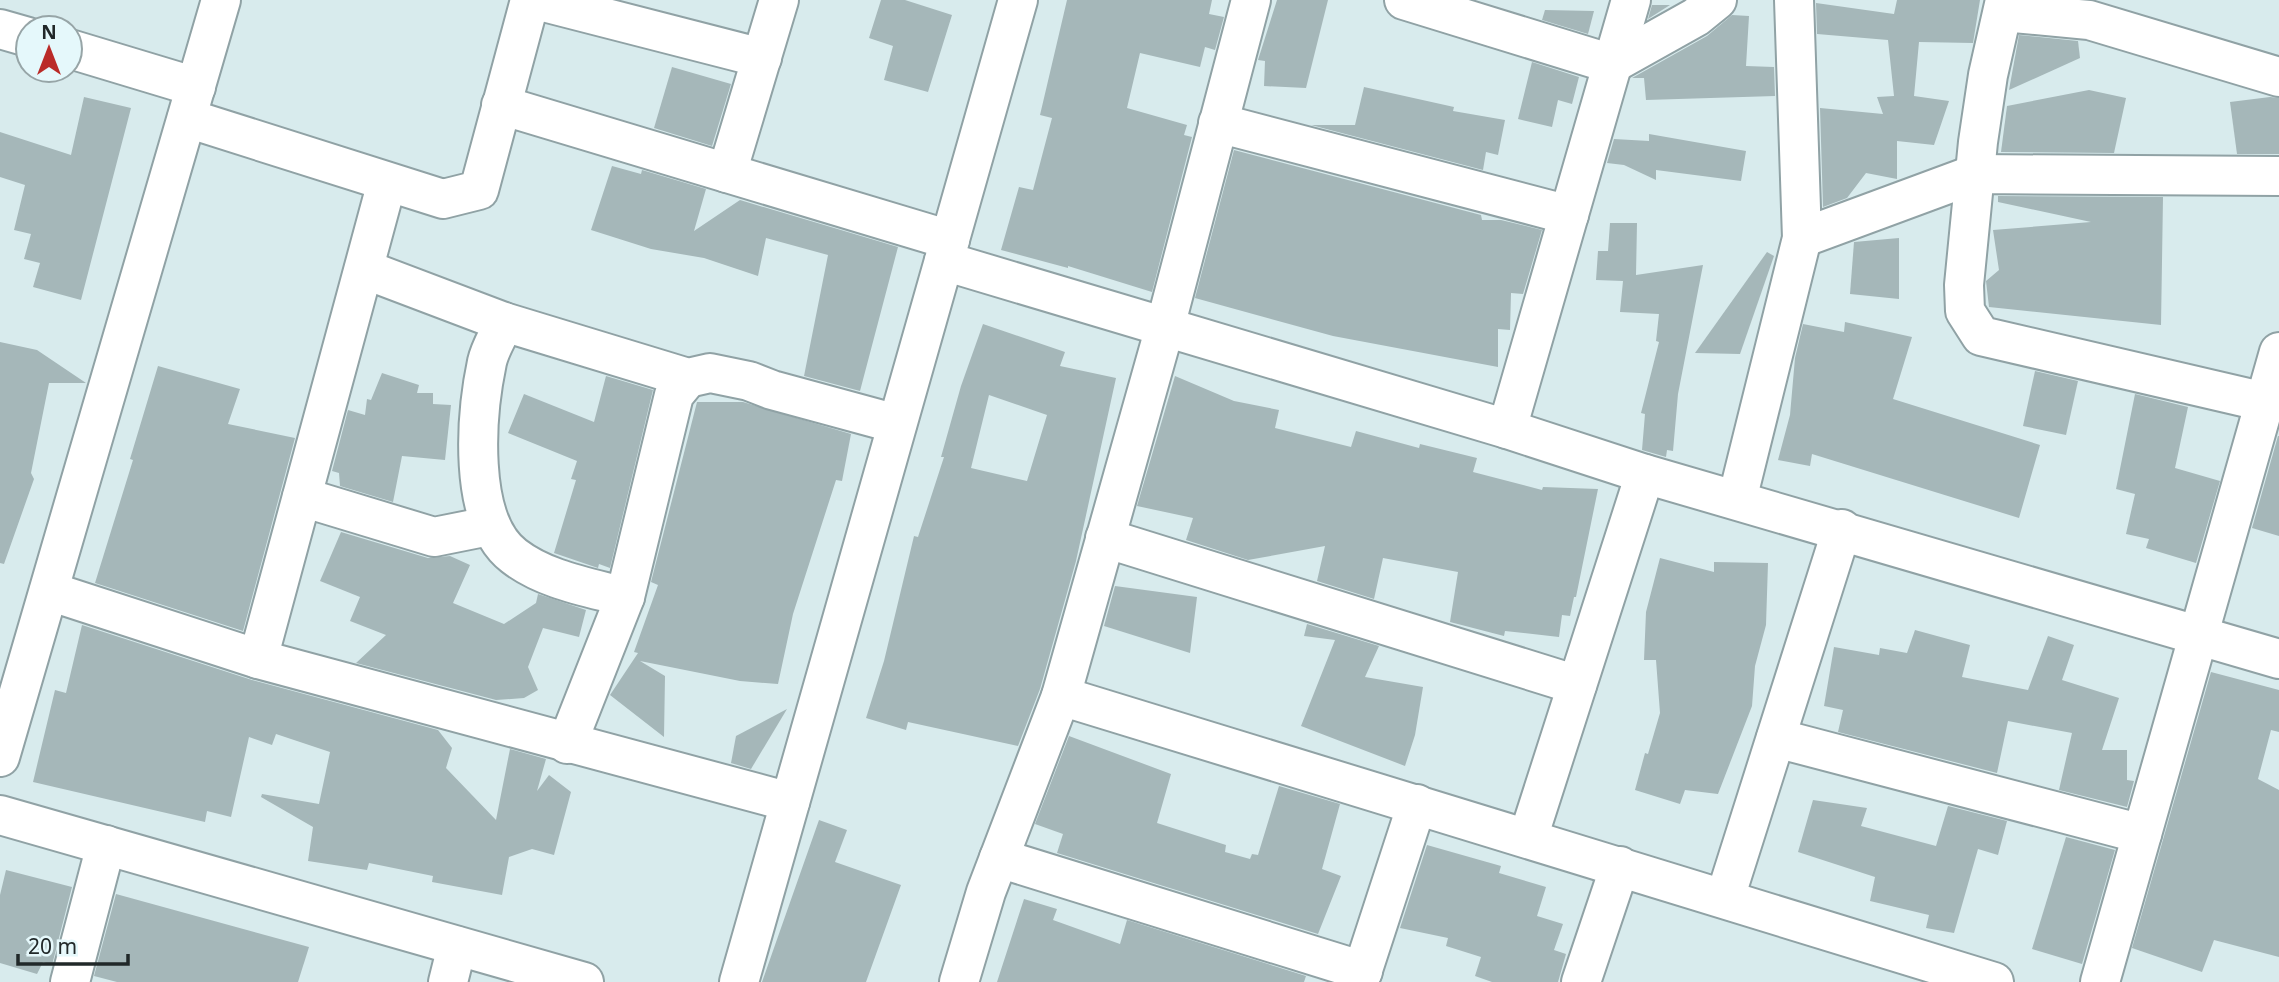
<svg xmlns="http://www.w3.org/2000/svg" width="2279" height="982" font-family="'Noto Sans',sans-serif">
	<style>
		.building { fill: #a5b7b9; fill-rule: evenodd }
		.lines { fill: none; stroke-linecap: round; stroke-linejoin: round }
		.street-casing { stroke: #90a2a5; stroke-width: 42 }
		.secondary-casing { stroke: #90a2a5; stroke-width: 42 }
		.street { stroke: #fff; stroke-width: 38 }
		.secondary { stroke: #fff; stroke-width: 38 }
	</style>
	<rect width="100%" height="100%" fill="#d8ebed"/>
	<g class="building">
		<polygon points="881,0 905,0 952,15 928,92 884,80 893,46 869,38"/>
		<polygon points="1067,0 1212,0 1209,14 1224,17 1215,50 1205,47 1200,67 1140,53 1127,108 1187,125 1184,135 1192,137 1152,292 1068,266 1068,268 1001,250 1019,187 1033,190 1052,118 1040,115"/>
		<polygon points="1277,0 1328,0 1306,88 1264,86 1265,61 1258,60"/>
		<polygon points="1897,0 1980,0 1973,43 1919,42 1914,96 1949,101 1934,145 1897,141 1897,179 1866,173 1847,198 1823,207 1820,108 1883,114 1877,97 1894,96 1888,40 1817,34 1816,3 1894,14"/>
		<polygon points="1652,5 1670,5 1648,19"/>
		<polygon points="1545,10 1594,11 1588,34 1542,20"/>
		<polygon points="1732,15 1749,16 1746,66 1774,67 1775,96 1646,100 1644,78 1632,78 1707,36"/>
		<polygon points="2019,35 2078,41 2080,58 2009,90"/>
		<polygon points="1532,62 1579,77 1572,104 1558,100 1552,127 1518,119"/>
		<polygon points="672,67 731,84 712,146 654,128"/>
		<polygon points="1364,87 1454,107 1453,111 1505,120 1498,155 1486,152 1483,170 1311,125 1355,125"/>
		<polygon points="2089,90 2126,98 2114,153 2001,152 2007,106"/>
		<polygon points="84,97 131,108 81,300 33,287 40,263 24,259 31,234 14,230 25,185 0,177 0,132 71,155"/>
		<polygon points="2270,97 2279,98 2279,154 2237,154 2230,102"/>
		<polygon points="1649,134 1746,151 1741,181 1656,170 1656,180 1624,165 1607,163 1614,139 1649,141"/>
		<polygon points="1234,150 1481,215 1482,220 1501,220 1542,230 1523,294 1511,293 1510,330 1498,329 1498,367 1333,336 1195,298"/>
		<polygon points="612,166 641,174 642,170 706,189 694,231 740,200 898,247 860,391 804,376 828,255 766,238 758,276 704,258 651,249 591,230"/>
		<polygon points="1998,196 2163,197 2161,325 1989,307 1986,281 1999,270 1993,230 2091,222 1998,202"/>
		<polygon points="1610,223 1637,223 1636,275 1703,265 1678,394 1673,451 1667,450 1666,457 1642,450 1645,414 1641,413 1659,342 1656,341 1659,314 1620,312 1623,281 1596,280 1598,251 1608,251"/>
		<polygon points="1899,238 1899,299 1850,294 1854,242"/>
		<polygon points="1767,252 1774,256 1740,354 1695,353"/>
		<polygon points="1845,322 1912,337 1893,399 2040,445 2019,518 1812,454 1810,466 1778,460 1790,415 1795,358 1803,324 1844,332"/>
		<path d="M983,324L1065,352L1060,366L1116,378L1076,561L1040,689L1018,746L908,722L906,730L866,718L884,661L914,536L918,537L944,457H941L961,386ZM989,395L1047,415L1027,481L971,468Z"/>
		<polygon points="0,342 37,350 86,383 49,383 31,473 34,479 4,564 0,563"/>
		<polygon points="158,366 240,389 228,424 295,438 243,631 95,583 133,460 130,459"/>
		<polygon points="2035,371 2078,381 2066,435 2023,426"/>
		<polygon points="382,373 419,385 417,393 433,393 433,404 451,405 445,460 402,456 393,502 340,486 339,473 332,471 348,410 365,415 367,399 371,400"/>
		<polygon points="606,376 653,390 610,568 599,564 598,568 554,553 576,480 571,479 577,461 508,433 524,394 594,422"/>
		<polygon points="1175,376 1234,401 1279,410 1275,428 1351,447 1356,431 1419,448 1420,444 1477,458 1473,472 1542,490 1543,487 1598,489 1576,597 1574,597 1570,616 1562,615 1559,637 1505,631 1504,636 1450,622 1458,572 1383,558 1374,599 1317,581 1325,546 1248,560 1186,540 1193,518 1137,506"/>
		<polygon points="2135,394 2188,407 2175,468 2220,481 2196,563 2146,548 2149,539 2126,534 2135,494 2116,489"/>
		<polygon points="697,402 743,402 851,434 842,481 836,480 793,614 778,684 740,681 640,661 665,676 664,737 610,695 638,653 634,652 658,585 651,582"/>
		<polygon points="2278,436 2279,436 2279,536 2252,528"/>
		<polygon points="341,532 428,558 450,556 470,565 453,603 504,624 536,603 538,594 586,610 579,637 543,628 528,667 538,690 524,698 496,700 356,663 386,635 350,621 360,597 320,581"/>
		<polygon points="1660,558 1714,572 1714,562 1768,563 1766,625 1755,666 1752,706 1718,794 1685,790 1680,804 1635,790 1645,753 1648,754 1660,713 1656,660 1644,660 1646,612"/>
		<polygon points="1115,586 1197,597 1190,653 1104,626"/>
		<polygon points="1307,624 1379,646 1365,677 1423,687 1415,735 1405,766 1301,726 1335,640 1304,636"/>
		<polygon points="82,625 252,680 438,730 452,748 446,768 496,820 510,749 546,759 537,791 549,775 571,792 554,855 532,849 509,857 502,895 432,882 433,876 369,863 367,870 308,861 313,827 261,797 262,794 319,804 330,752 276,734 272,745 249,737 231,817 207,811 205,822 33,782 55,690 66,693"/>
		<polygon points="1915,630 1970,645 1962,677 2028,690 2048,636 2074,645 2062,680 2119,698 2102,750 2127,750 2127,780 2134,781 2127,807 2059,790 2072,733 2008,721 1997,773 1838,732 1843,710 1824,706 1834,647 1879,655 1880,648 1907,653"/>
		<polygon points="2211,672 2279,690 2279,732 2271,730 2258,779 2279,790 2279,957 2214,940 2202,972 2132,948"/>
		<polygon points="787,709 751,769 731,763 736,736"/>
		<polygon points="1069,736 1171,774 1157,823 1226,845 1225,852 1250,859 1252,854 1258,855 1279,786 1340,804 1322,869 1341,876 1318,934 1057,853 1063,834 1035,824"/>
		<polygon points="1813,800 1867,808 1861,826 1936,846 1948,806 2007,821 1998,855 1978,849 1954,933 1926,928 1929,915 1870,901 1875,877 1798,852"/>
		<polygon points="819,820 847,830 835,862 901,885 866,982 762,982"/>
		<polygon points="2066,837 2115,850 2082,964 2032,949"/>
		<polygon points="1427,845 1501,866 1499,873 1546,887 1537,916 1563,924 1554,950 1566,954 1558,982 1492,982 1475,976 1481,957 1446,946 1448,938 1400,928"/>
		<polygon points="6,870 72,887 52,965 43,962 37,974 0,963 0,895"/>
		<polygon points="116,894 309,947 298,982 117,982 94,976"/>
		<polygon points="1024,899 1057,909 1053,920 1120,944 1127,920 1306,976 1304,982 997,982"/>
	</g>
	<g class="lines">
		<defs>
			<g id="street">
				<polyline points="536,0 762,58"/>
				<polyline points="1404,0 1612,64 1696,17 1717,0"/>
				<polyline points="2005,0 1988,75 1978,142 1964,285 1965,311 1981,336 2265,402"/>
				<polyline points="2003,12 2089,20 2279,77"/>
				<polyline points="0,29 28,37"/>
				<polyline points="70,49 196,87"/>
				<polyline points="501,105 950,240"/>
				<polyline points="187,118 443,199 479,190 530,0"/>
				<polyline points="1218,123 1569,215"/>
				<polyline points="727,173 779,0"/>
				<polyline points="1802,238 1975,174 2279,176"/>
				<polyline points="944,261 1507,429 1645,474 2279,659"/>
				<polyline points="364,269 504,322 688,378 710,373 749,381 772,390 897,424"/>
				<path d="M504,322C499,335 490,348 487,362C476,414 467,520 514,556C545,580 588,587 625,597"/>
				<polyline points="1507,429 1631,0"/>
				<polyline points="302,497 434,537 489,526"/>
				<polyline points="1737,500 1802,238 1794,0"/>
				<polyline points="1105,538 1577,685"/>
				<polyline points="49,591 258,659 790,802"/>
				<polyline points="258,659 387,182"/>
				<polyline points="1061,696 1994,982"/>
				<polyline points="1776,738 2142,834"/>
				<polyline points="567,744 625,597 674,395 688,378"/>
				<polyline points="0,757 221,0"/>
				<polyline points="0,815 584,982"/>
				<polyline points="1528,838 1645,474"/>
				<polyline points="999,858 1363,971"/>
				<polyline points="1725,898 1842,529"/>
				<polyline points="70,982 106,845"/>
				<polyline points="448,982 457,946"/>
				<polyline points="959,982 986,892 1061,696 1165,327 1251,0"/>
				<polyline points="1359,982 1417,804"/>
				<polyline points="1581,982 1620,866"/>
				<polyline points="2100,982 2279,352"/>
			</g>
			<polyline id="secondary" points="739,982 1018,0"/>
		</defs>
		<use href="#street" class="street-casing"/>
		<use href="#secondary" class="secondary-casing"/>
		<use href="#street" class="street"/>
		<use href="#secondary" class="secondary"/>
	</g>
	<g transform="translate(49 49)"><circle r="33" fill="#e5f8fb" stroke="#97a5a7" stroke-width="2"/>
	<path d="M0-5L12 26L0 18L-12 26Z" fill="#ba2b28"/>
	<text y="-10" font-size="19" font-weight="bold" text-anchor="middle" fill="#212829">N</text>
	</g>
	<path d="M18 954v10h110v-10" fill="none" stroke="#212829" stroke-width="3.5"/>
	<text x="28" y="954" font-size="21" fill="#212829" stroke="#e5f8fb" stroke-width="5" paint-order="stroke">20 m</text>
</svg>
